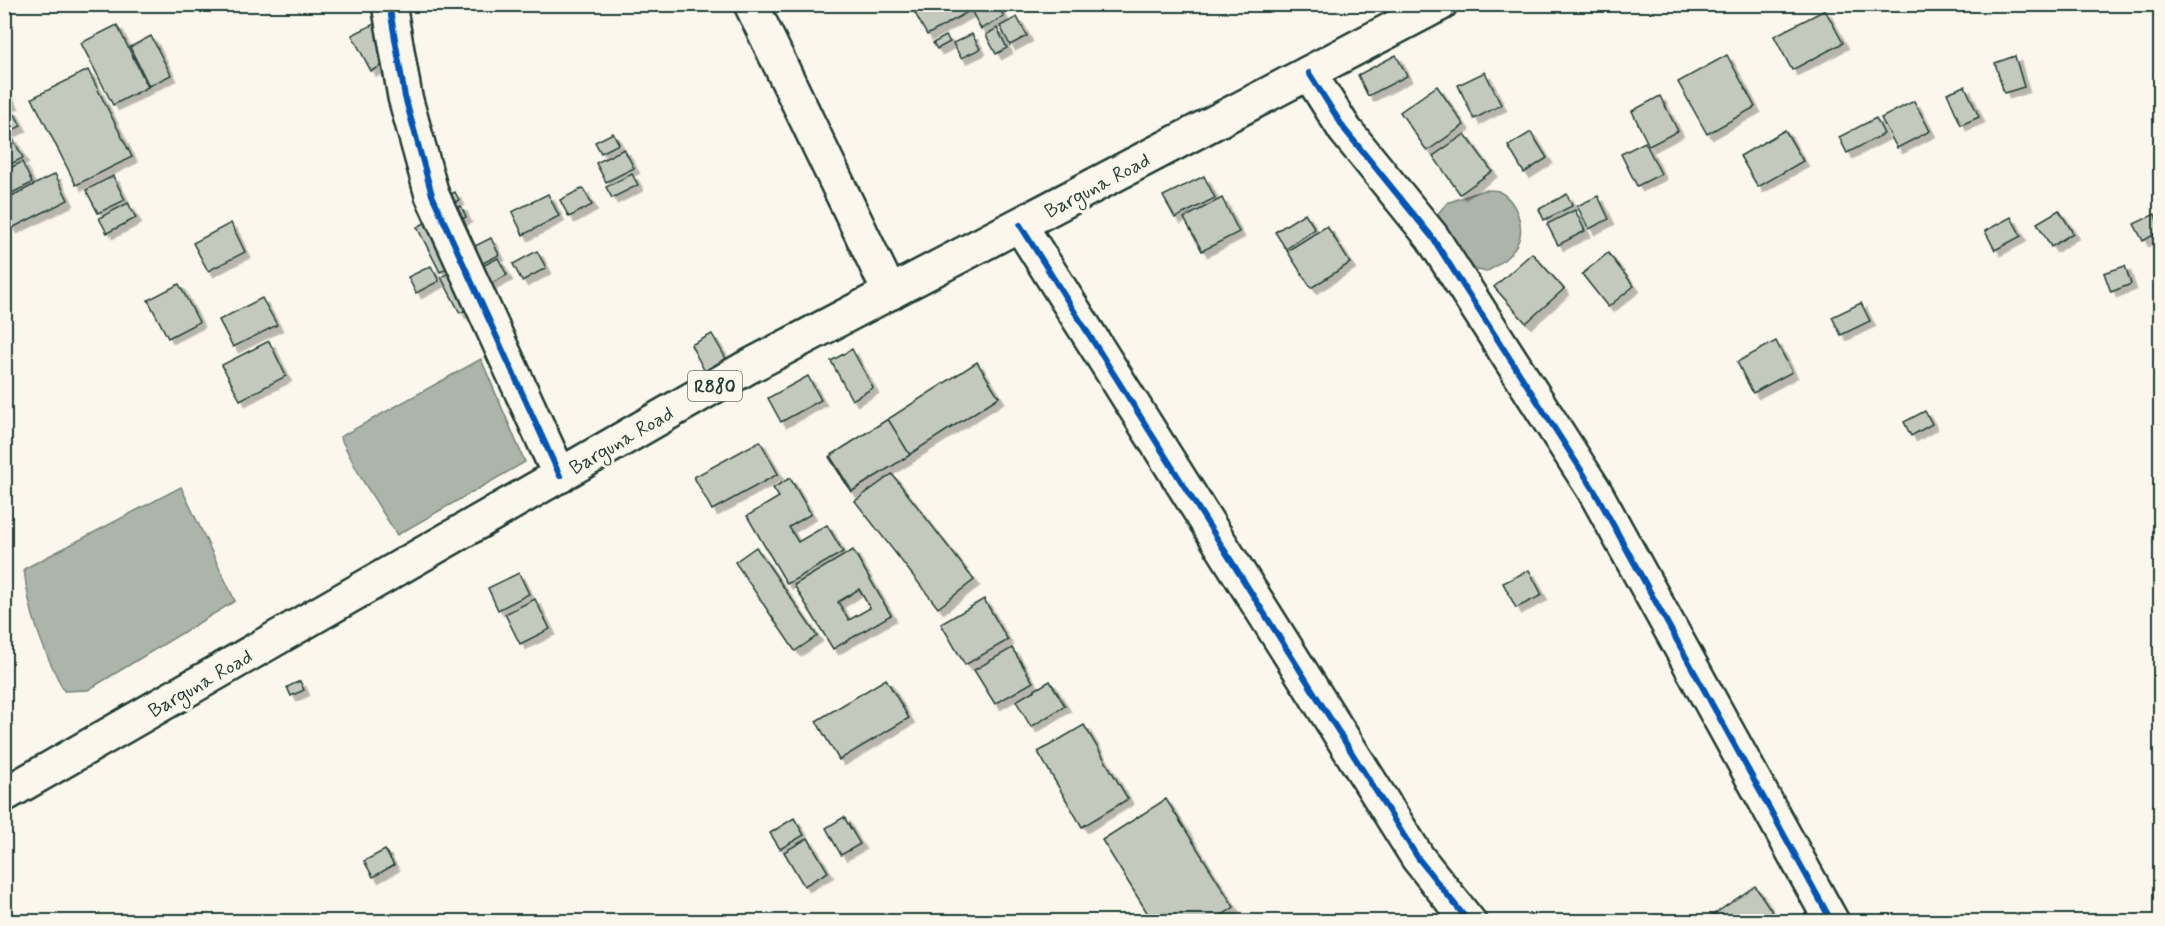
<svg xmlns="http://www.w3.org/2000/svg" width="2165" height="926" font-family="Mynerve,sans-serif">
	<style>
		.water { fill: #adb4aa; stroke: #74847b; stroke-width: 1.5 }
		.building { fill: #c4c9be; stroke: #1f3d34; stroke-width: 1.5; fill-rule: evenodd; filter: url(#shadow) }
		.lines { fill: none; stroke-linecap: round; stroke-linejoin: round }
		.minor-casing { stroke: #1f3d34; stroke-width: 38 }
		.primary-casing { stroke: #1f3d34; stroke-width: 38 }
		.minor { stroke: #fbf7ec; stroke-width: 33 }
		.primary { stroke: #fbf7ec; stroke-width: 33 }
		.cycleway-casing { stroke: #fbf7ec; stroke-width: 10 }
		.cycleway { stroke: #0057b8; stroke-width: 6 }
		.labels { text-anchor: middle; stroke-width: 6; stroke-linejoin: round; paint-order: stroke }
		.shield { fill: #fbf7ec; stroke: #61756b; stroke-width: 1.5 }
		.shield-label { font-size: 18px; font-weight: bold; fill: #1f3d34 }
		.street-label { font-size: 20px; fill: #1f3d34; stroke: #fbf7ec }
	</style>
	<defs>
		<filter id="shadow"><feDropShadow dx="5.5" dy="5.5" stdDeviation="0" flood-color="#0004"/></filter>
	</defs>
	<rect width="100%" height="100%" fill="#fbf7ec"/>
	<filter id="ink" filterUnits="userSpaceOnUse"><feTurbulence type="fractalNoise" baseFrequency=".0167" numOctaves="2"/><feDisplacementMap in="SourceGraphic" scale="12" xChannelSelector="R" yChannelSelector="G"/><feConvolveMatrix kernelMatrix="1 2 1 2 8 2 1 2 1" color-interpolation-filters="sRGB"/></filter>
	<g filter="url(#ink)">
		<g class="water">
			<path d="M1484,190C1488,190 1495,190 1498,191C1516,199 1526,227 1517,244C1511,256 1497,266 1486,272L1470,268L1435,217L1447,203Z"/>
			<polygon points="481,359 525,462 397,535 361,478 340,437"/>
			<path d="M181,487L235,601L88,690L64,691C43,650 29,615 24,569Z"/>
		</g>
		<g class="building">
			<polygon points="910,4 973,4 975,8 927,35"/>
			<polygon points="987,4 997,4 1004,17 981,29 972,12"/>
			<polygon points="1825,10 1843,43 1792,70 1774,36"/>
			<polygon points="1017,17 1027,36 1010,45 1000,26"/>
			<polygon points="374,24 392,61 371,71 352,35"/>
			<polygon points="117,25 148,87 113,105 81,43"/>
			<polygon points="997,28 1007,48 996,54 986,35"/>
			<polygon points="972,34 980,49 961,58 953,43"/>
			<polygon points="151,36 171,75 149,86 130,47"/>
			<polygon points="946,36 950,42 937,49 933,43"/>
			<polygon points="1396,55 1407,76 1368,96 1358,75"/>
			<polygon points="1727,55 1755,107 1707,134 1678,82"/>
			<polygon points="2015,56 2024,87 2004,93 1995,63"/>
			<polygon points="88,70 132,157 76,185 32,98"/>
			<polygon points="1485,72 1501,105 1474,119 1458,85"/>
			<polygon points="1437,86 1464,125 1427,151 1400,112"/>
			<polygon points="1965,86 1979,117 1961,125 1947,93"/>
			<polygon points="4,87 13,103 4,107"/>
			<polygon points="1660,96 1678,131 1649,146 1632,111"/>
			<polygon points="1914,101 1930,131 1897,148 1881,118"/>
			<polygon points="12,109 21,126 4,134 4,113"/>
			<polygon points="1876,118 1884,134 1847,153 1839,137"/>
			<polygon points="1785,130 1803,161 1758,187 1740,156"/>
			<polygon points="1531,132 1547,158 1524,173 1508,146"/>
			<polygon points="613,133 619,144 601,153 595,142"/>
			<polygon points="1465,134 1492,171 1460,194 1433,156"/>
			<polygon points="12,137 23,158 4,167 4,141"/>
			<polygon points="1645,142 1661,174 1637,186 1621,154"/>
			<polygon points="624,149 634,168 606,182 596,163"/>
			<polygon points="22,162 32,183 4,197 4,171"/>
			<polygon points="55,174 68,200 12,228 4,213 4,200"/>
			<polygon points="632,174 638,185 612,198 606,187"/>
			<polygon points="113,176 125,200 98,213 86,190"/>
			<polygon points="1204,176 1215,198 1175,218 1163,196"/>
			<polygon points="583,188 592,205 569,217 560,200"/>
			<polygon points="455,192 459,200 442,209 437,201"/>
			<polygon points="548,194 559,216 523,235 512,212"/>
			<polygon points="1567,194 1572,206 1544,220 1539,209"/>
			<polygon points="1598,196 1609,219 1589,229 1577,206"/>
			<polygon points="1222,198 1239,232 1202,251 1184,218"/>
			<polygon points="128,203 136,218 107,233 99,218"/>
			<polygon points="461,206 466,217 450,226 444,214"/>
			<polygon points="1575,210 1585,231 1558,245 1547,224"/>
			<polygon points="2059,210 2073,233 2051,247 2037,223"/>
			<polygon points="1305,213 1315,229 1286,249 1275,232"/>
			<polygon points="2155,214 2160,231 2143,241 2134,224"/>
			<polygon points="436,217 459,263 440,272 417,227"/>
			<polygon points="2011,217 2021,236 1995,250 1985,231"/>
			<polygon points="231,223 245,252 208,271 193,243"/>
			<polygon points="1327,226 1350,263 1311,288 1287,251"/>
			<polygon points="491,238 499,255 469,270 461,253"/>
			<polygon points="537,251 546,268 522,281 513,264"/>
			<polygon points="1532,253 1564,289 1526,323 1494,287"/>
			<polygon points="1608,253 1634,286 1608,307 1582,274"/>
			<polygon points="498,258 507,275 479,290 469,273"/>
			<polygon points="431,266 439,281 416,293 408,277"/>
			<polygon points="2125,266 2131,284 2111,292 2104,273"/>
			<polygon points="458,269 477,304 460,313 441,277"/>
			<polygon points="179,284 199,322 168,338 148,300"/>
			<polygon points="262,298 277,325 233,347 219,320"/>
			<polygon points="1861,303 1870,321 1841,335 1832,317"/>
			<polygon points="712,334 733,371 711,383 691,345"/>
			<polygon points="269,341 286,376 240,400 222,365"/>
			<polygon points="1776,341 1792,372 1753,393 1737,362"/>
			<polygon points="852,349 873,388 852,400 831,361"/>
			<polygon points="977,362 999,397 851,492 829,457"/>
			<polygon points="808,376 821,400 781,422 768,398"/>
			<polygon points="1925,411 1932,424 1911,436 1904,422"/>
			<polygon points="888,419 910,455 852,491 830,456"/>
			<polygon points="760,441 778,474 712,510 694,477"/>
			<polygon points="892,474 974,580 938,608 855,501"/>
			<polygon points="790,478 811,514 789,527 798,542 827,525 843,552 787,584 747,516 779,497 773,488"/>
			<polygon points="756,547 817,636 795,651 735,562"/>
			<path d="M853,550L891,615L833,649L794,585ZM859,589L870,608L849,620L838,602Z"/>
			<polygon points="1529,570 1542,595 1516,608 1503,583"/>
			<polygon points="519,573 529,594 498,610 488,588"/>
			<polygon points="535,599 550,629 520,644 505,614"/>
			<polygon points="984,599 1008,640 965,665 941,624"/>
			<polygon points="1012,648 1033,682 995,704 974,670"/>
			<polygon points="886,679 909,718 839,760 816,721"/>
			<polygon points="300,681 304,690 291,696 287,687"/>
			<polygon points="1050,681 1065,706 1031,727 1016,701"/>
			<polygon points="1084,725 1128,799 1082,827 1038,752"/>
			<polygon points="1166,799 1234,907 1212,922 1153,922 1102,840"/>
			<polygon points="844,817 860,844 841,855 826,828"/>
			<polygon points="794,818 804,835 780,849 770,833"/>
			<polygon points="808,838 828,872 804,886 784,852"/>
			<polygon points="385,850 394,865 373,877 364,861"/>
			<polygon points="1755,886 1779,922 1717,922 1713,915"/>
		</g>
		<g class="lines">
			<defs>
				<g id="minor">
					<polyline points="389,4 405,97 432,195 560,476"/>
					<polyline points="751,4 890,293"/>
					<polyline points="1309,73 1345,130 1432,237 1594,490 1832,922"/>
					<polyline points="1020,225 1418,858 1469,922"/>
				</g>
				<polyline id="primary" points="4,795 746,368 1440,4"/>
			</defs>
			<use href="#minor" class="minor-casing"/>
			<use href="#primary" class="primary-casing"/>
			<use href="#minor" class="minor"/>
			<use href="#primary" class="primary"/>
			<defs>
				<g id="cycleway">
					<polyline points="389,4 405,97 432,195 560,476"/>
					<polyline points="1309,73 1345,130 1432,237 1594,490 1832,922"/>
					<polyline points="1020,225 1418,858 1469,922"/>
				</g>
			</defs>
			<use href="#cycleway" class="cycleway-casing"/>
			<use href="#cycleway" class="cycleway"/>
		</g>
	</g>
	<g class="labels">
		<rect class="shield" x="688" y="371" width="54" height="30" rx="4.5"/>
		<g class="shield-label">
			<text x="715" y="392">R880</text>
		</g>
		<g class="street-label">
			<text transform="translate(1097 185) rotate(-28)" y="7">Barguna Road</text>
			<text transform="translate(621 440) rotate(-30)" y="7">Barguna Road</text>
			<text transform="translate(200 683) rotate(-30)" y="7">Barguna Road</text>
		</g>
	</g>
	<rect width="2165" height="926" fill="none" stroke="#fbf7ec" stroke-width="24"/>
	<rect x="12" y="12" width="2141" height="902" fill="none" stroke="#1f3d34" stroke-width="2" filter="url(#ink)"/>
</svg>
